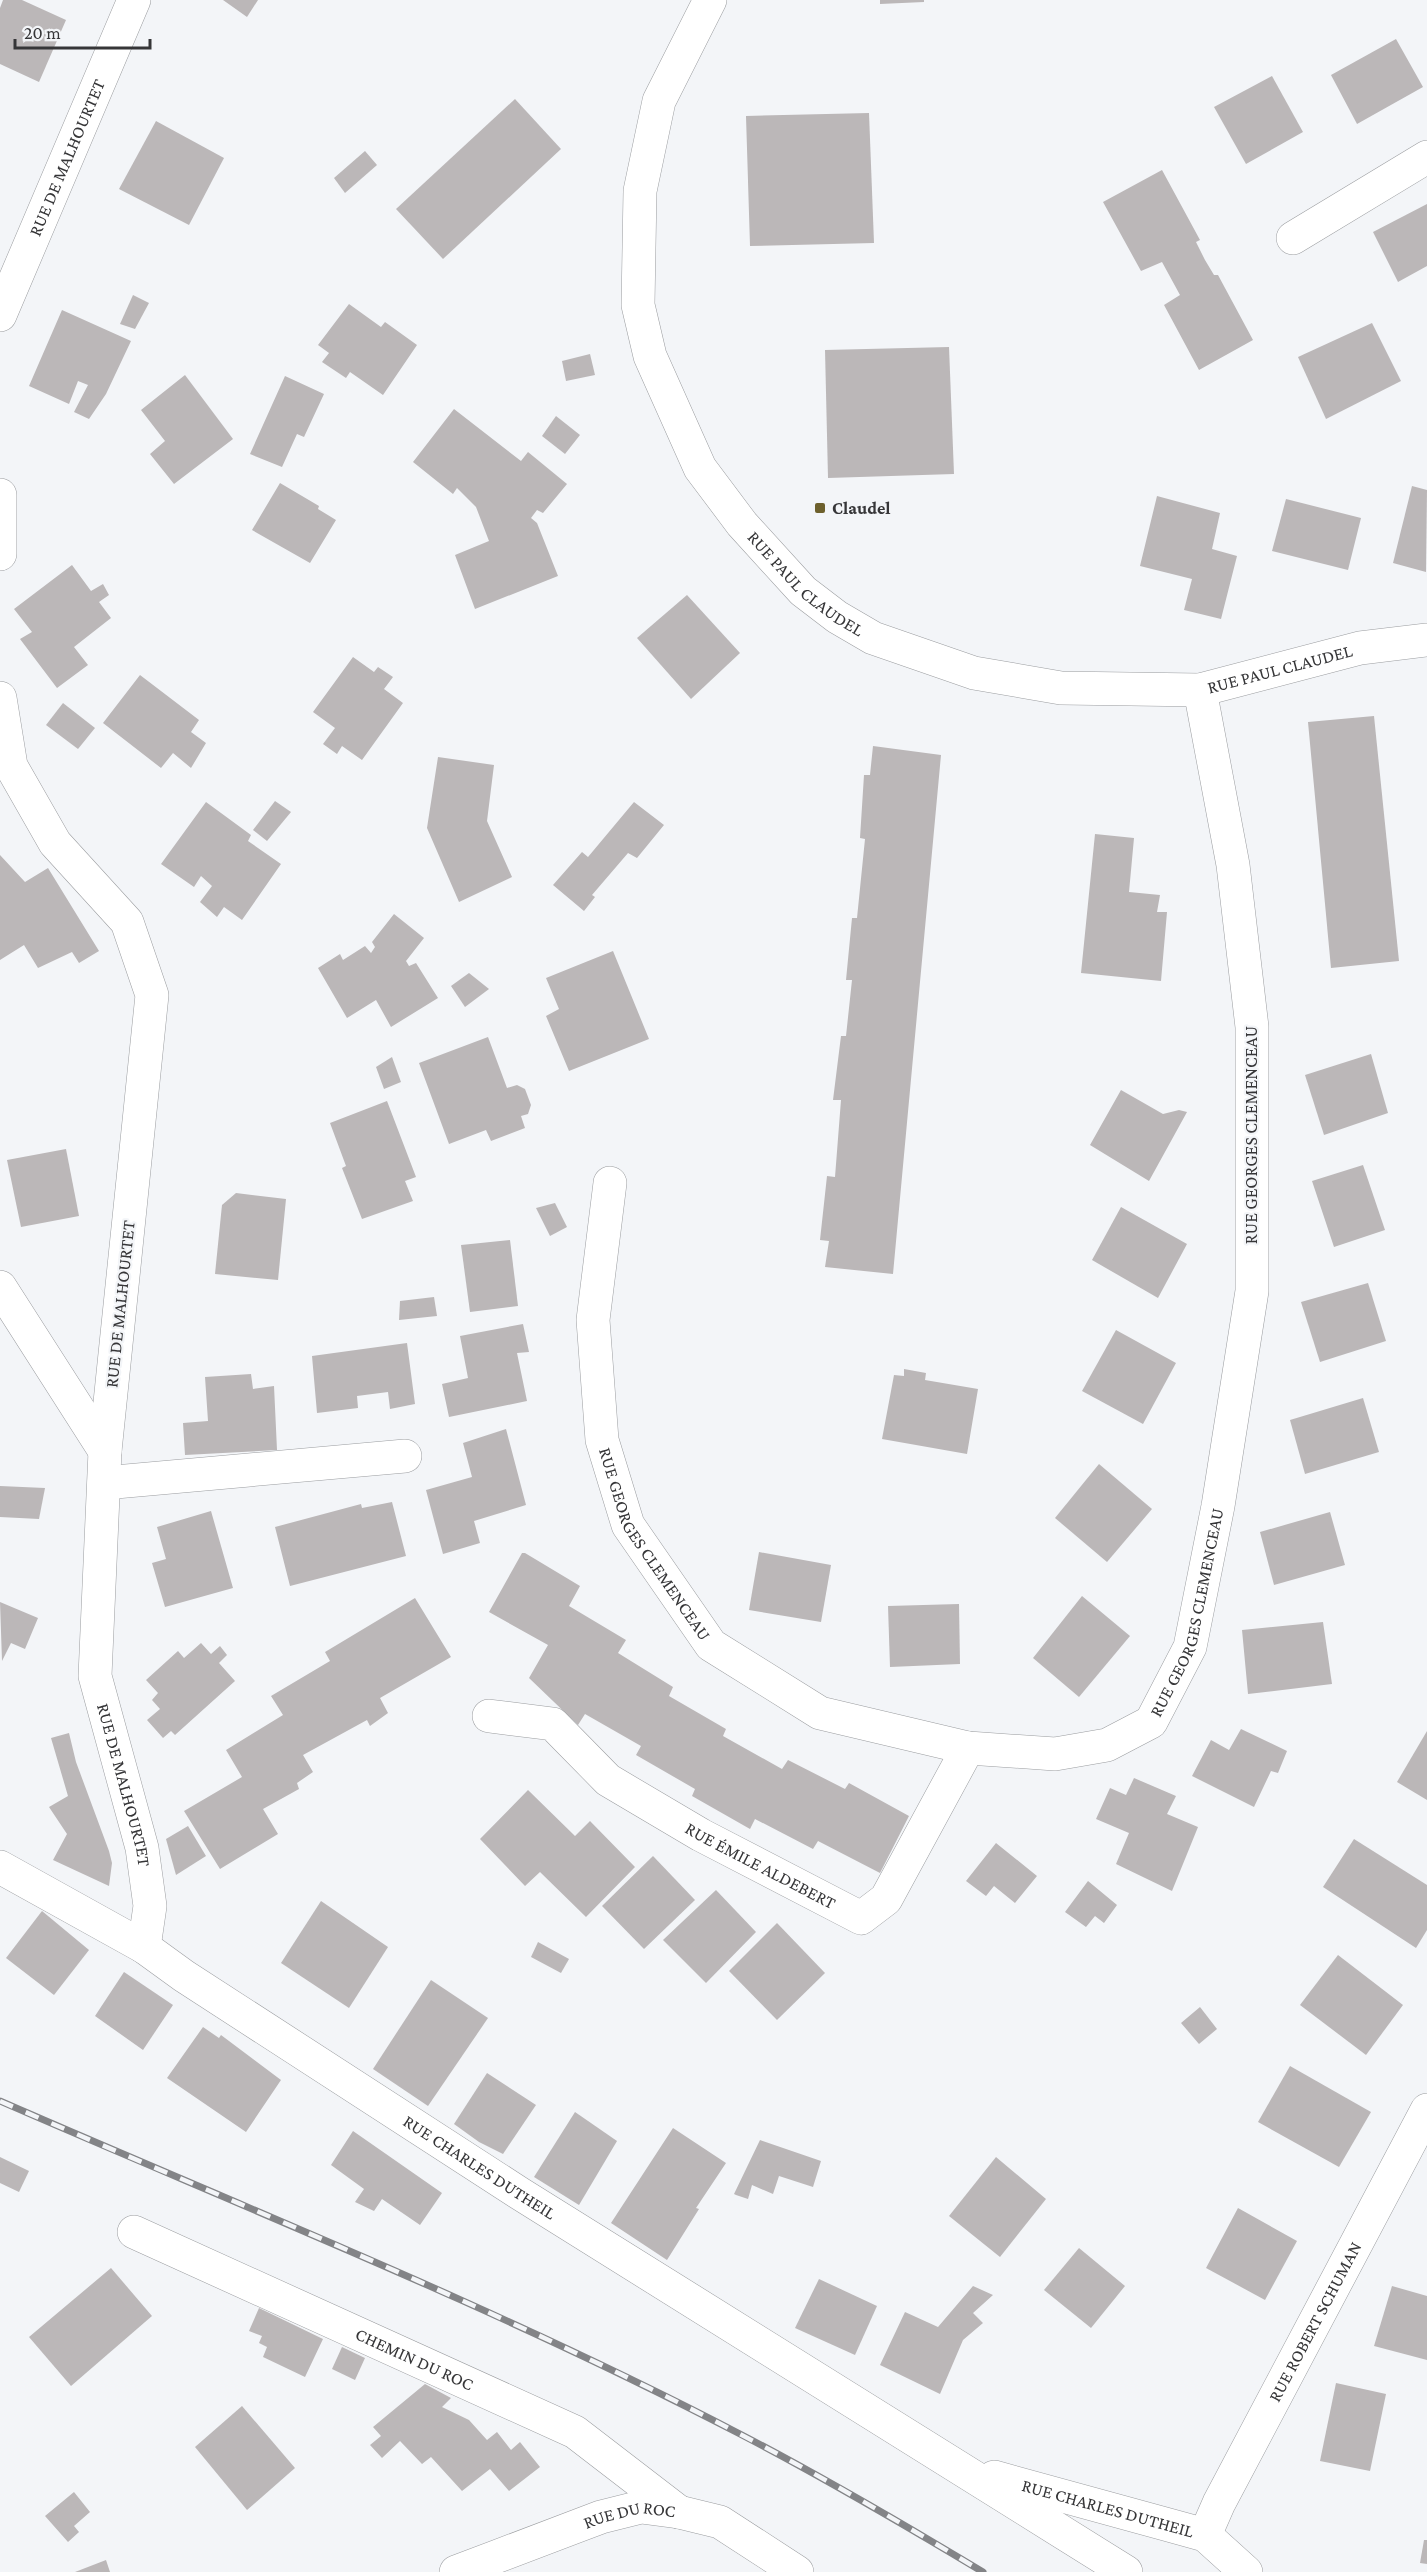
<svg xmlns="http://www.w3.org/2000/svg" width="1427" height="2572" font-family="'Crimson Pro',serif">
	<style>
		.building { fill: #bbb7b8 }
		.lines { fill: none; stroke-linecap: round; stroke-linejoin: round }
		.street-casing { stroke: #9b9da0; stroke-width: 34 }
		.street { stroke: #fff; stroke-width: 33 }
		.rail-casing { stroke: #838487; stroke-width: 7 }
		.rail { stroke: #f3f5f8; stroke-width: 4.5; stroke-dasharray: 14; stroke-linecap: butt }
		.poi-dot { fill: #6d602d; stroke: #f3f5f8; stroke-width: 2 }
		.labels { text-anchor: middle; stroke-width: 4.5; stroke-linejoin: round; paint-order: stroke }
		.street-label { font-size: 18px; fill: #363638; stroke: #f3f5f8 }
		.poi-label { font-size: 18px; font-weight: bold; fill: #363638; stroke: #f3f5f8; text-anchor: start }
	</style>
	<rect width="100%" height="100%" fill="#f3f5f8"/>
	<g class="building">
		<polygon points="3,0 22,0 66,20 39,82 0,64 0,8"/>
		<polygon points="223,0 258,0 247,17"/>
		<polygon points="880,0 924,0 924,2 880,4"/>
		<polygon points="1396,39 1423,87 1357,124 1331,75"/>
		<polygon points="1272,76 1303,132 1246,164 1214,107"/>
		<polygon points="515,99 561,149 443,259 396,209"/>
		<polygon points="869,113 874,243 750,246 746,116"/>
		<polygon points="156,121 224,158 189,225 119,189"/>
		<polygon points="365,151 377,165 345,193 334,178"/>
		<polygon points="1162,170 1200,240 1196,242 1205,260 1214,275 1218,275 1253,340 1199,370 1164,305 1180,295 1162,262 1141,271 1103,202"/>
		<polygon points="1427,204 1427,266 1398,282 1373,232"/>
		<polygon points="133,295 149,303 135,329 120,324"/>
		<polygon points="349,304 381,327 385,322 417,345 383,395 350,372 346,378 322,362 329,353 318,345"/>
		<polygon points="62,310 131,341 106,394 89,419 74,412 88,385 78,381 69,404 29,386"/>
		<polygon points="1372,323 1401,381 1326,419 1298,357"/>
		<polygon points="949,347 954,474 828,478 825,350"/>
		<polygon points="590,354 595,375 566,381 562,361"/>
		<polygon points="185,375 233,439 174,484 150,454 165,441 141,410"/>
		<polygon points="285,376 324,394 304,437 297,434 282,467 250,454"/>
		<polygon points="454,409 521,461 528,452 567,484 543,513 537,510 531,518 537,523 558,576 475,609 455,555 489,541 476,507 457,488 453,494 413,462"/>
		<polygon points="556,416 580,435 565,454 542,436"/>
		<polygon points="280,483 319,506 318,509 336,520 310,563 252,530"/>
		<polygon points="1412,486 1427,490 1426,572 1393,563"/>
		<polygon points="1157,496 1220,513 1212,549 1237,556 1221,619 1184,610 1192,579 1140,566"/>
		<polygon points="1286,499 1361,518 1348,570 1272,551"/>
		<polygon points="72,565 91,591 103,584 109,595 99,602 111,618 74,647 88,665 57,688 20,639 32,632 14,609"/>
		<polygon points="687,595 740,653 691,699 637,638"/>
		<polygon points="353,657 374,672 378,667 393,677 384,689 403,703 362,760 342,746 337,754 323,744 335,728 313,712"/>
		<polygon points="140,675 199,720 191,732 206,743 191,768 173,753 161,768 103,723"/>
		<polygon points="63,703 95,728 78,749 46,725"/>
		<polygon points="1374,716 1399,961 1331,968 1308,722"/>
		<polygon points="873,746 941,755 893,1274 825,1267 829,1241 820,1240 827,1176 835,1177 841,1100 833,1100 841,1036 846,1036 852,980 846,980 852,918 857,918 865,839 860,838 864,775 870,775"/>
		<polygon points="438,757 494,765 487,821 512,877 459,902 427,828"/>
		<polygon points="275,801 291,812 267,841 253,830"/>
		<polygon points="206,802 251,835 248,841 281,864 242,920 224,907 217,917 200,902 212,886 201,876 194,887 161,864"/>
		<polygon points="634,802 664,825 637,858 628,853 592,895 595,897 584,911 553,885 582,852 588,857"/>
		<polygon points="1095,834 1134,838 1129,892 1160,895 1157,912 1167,912 1161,981 1081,973"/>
		<polygon points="0,855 25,882 48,868 99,951 79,963 72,952 38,968 24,945 0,960"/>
		<polygon points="394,914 424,938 406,961 409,966 416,963 438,998 391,1027 376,1000 347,1018 318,968 340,954 343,960 365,946 371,953 375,947 372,942"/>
		<polygon points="613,951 649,1039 569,1071 546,1016 559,1009 546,978"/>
		<polygon points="469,973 489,989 465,1007 451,986"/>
		<polygon points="488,1037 507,1088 517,1085 525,1089 531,1105 528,1114 521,1116 525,1128 491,1141 486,1130 449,1144 419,1063"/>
		<polygon points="1371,1054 1388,1113 1324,1135 1305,1075"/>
		<polygon points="392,1057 401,1082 384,1089 376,1067"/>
		<polygon points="1121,1090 1163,1114 1179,1110 1187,1112 1149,1181 1090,1145"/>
		<polygon points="387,1101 416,1177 405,1181 413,1201 362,1219 342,1168 346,1166 330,1123"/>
		<polygon points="66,1149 79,1216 21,1227 7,1160"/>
		<polygon points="1363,1165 1385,1230 1334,1247 1312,1181"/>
		<polygon points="236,1193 286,1199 278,1280 215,1274 222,1205"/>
		<polygon points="555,1203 567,1227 550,1236 536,1208"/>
		<polygon points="1121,1207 1187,1244 1158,1298 1092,1260"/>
		<polygon points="510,1240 518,1306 470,1312 461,1245"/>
		<polygon points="1368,1283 1386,1341 1320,1362 1301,1302"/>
		<polygon points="434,1297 437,1316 399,1320 400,1301"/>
		<polygon points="523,1324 529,1352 517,1353 527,1401 449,1417 442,1384 468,1378 460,1336"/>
		<polygon points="1116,1330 1176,1363 1143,1424 1082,1391"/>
		<polygon points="407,1343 415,1404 390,1409 388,1392 357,1396 358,1408 317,1413 312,1356"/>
		<polygon points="904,1369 926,1373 925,1380 978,1389 967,1454 882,1439 894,1375 904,1376"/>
		<polygon points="251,1374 253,1389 274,1386 277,1450 185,1455 183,1423 208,1421 205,1377"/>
		<polygon points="1363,1398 1379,1452 1305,1474 1290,1420"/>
		<polygon points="506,1429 526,1505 474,1521 480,1543 443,1554 426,1490 472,1477 463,1443"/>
		<polygon points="1099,1464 1152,1509 1107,1562 1055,1518"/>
		<polygon points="0,1486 45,1488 39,1519 0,1517"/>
		<polygon points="392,1502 406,1556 290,1586 275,1527 361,1504 362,1508"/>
		<polygon points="211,1511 233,1588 165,1607 152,1563 166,1559 157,1527"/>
		<polygon points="1330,1512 1345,1565 1274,1585 1260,1532"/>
		<polygon points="759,1552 831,1565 821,1622 749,1610"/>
		<polygon points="522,1553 525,1553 580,1586 569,1606 626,1640 618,1653 673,1687 669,1696 726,1729 723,1736 782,1769 788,1760 845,1789 849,1783 909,1816 880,1873 818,1841 813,1849 755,1819 750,1829 692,1796 695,1789 636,1755 641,1746 585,1714 578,1725 529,1678 548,1645 489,1612"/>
		<polygon points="1082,1596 1130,1636 1079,1697 1033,1658"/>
		<polygon points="415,1598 451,1657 380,1698 388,1713 370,1726 367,1720 303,1755 313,1772 297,1783 299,1789 263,1809 278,1834 220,1869 184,1811 242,1777 226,1750 283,1715 271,1696 330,1661 325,1652"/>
		<polygon points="0,1602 38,1618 25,1649 11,1643 2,1661"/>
		<polygon points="959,1604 960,1664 890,1667 888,1606"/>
		<polygon points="1323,1622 1332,1684 1248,1694 1242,1630"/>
		<polygon points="201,1643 211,1654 220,1646 227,1655 219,1663 235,1681 175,1735 171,1731 163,1738 147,1720 160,1709 152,1700 158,1693 146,1680 178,1651 184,1658"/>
		<polygon points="1241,1729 1287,1751 1278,1773 1271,1771 1254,1807 1192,1776 1211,1740 1229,1750"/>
		<polygon points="1427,1731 1427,1800 1397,1782"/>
		<polygon points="69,1733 76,1762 109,1851 112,1863 109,1886 53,1860 67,1834 49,1807 68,1796 51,1738"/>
		<polygon points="1134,1778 1176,1796 1167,1814 1198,1827 1172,1891 1116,1864 1129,1833 1096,1819 1110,1788 1126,1795"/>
		<polygon points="528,1790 575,1836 590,1821 635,1867 586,1917 540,1872 525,1886 480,1839"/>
		<polygon points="188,1826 206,1856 176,1875 166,1839"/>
		<polygon points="1354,1839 1427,1885 1427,1930 1416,1948 1323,1887"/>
		<polygon points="996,1843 1037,1876 1015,1903 994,1886 986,1896 966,1881"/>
		<polygon points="653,1856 695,1900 644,1949 602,1906"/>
		<polygon points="1088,1881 1117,1905 1104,1923 1095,1916 1086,1927 1065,1912"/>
		<polygon points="716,1890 756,1932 706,1983 663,1940"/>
		<polygon points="321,1901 388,1947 349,2008 281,1963"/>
		<polygon points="42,1911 89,1950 54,1995 6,1958"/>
		<polygon points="777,1923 825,1973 777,2020 729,1971"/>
		<polygon points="538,1942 569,1959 561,1973 531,1957"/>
		<polygon points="1338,1955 1403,2005 1366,2055 1300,2005"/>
		<polygon points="124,1972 173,2005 143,2050 95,2016"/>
		<polygon points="431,1980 488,2018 428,2106 373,2069"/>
		<polygon points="1200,2007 1217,2029 1199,2044 1181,2023"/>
		<polygon points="203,2027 219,2038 221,2035 281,2080 246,2132 167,2078"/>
		<polygon points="1290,2066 1371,2112 1339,2167 1258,2122"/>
		<polygon points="487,2073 536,2105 503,2154 479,2142 454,2124"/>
		<polygon points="575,2112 617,2141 579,2205 534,2177"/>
		<polygon points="673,2128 726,2163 696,2208 699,2209 667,2260 611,2223"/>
		<polygon points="353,2131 442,2193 420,2225 382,2199 374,2211 355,2202 364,2189 331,2165"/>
		<polygon points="760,2140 821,2161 813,2187 779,2176 773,2194 752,2185 748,2199 736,2195 734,2194"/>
		<polygon points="0,2157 29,2171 19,2192 0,2183"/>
		<polygon points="996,2157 1046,2199 1000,2257 949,2216"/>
		<polygon points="1238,2208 1297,2241 1265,2300 1206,2268"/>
		<polygon points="1079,2248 1125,2286 1091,2328 1044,2290"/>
		<polygon points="111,2268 152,2316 71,2386 29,2337"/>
		<polygon points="819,2279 877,2306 855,2355 795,2328"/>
		<polygon points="973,2286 993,2295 973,2313 983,2323 963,2340 940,2394 880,2365 905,2312 938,2327"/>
		<polygon points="1392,2286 1427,2296 1427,2360 1374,2346"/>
		<polygon points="259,2308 323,2339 305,2377 263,2357 267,2347 259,2343 262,2336 249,2331"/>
		<polygon points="342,2347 365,2358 355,2380 332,2369"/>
		<polygon points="1336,2383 1386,2394 1370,2471 1320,2461"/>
		<polygon points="425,2384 451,2398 442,2407 469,2420 487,2440 497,2432 511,2450 520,2442 540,2467 509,2491 490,2469 462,2491 431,2457 422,2464 400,2441 382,2458 370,2445 381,2436 373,2427"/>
		<polygon points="242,2406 295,2468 247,2510 195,2447"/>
		<polygon points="74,2492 90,2512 74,2526 79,2532 68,2542 45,2516"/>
		<polygon points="1424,2540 1427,2540 1427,2564 1420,2563"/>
		<polygon points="106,2560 110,2572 75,2572"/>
	</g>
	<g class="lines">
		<defs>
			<g id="street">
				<path id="s1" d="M710,0L659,101L640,191L638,305L650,356L700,468L742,524L803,591L837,617L873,638L974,673L1061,688L1200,690L1360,648L1427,640"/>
				<polyline points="1293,238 1427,157"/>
				<path id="s2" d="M0,315L134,0"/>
				<polyline points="0,495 0,554"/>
				<path id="s3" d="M0,698L11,766L55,843L127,922L152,995L105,1451L95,1676L142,1848L150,1906L144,1947"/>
				<path id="s4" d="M610,1183L593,1320L602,1440L628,1525L711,1645L820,1713L968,1748L1055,1754L1107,1745L1151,1722L1190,1647L1218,1506L1252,1291V1027L1233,865L1200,690"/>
				<polyline points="0,1287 105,1451"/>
				<polyline points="104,1483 405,1456"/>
				<path id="s5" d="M489,1716L553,1724L608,1780L701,1835L861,1918L886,1899L968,1748"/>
				<path id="s6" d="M0,1867L144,1947L184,1976L519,2193L1126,2572"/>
				<path id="s7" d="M134,2232L575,2432L679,2512"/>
				<path id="s8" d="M994,2477L1205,2535L1246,2572"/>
				<path id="s9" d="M1205,2535L1219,2503L1427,2110"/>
				<path id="s10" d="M456,2572L601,2517L641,2507L679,2512L720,2522L797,2572"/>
			</g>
		</defs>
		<use href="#street" class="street-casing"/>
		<use href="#street" class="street"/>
		<defs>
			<path id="rail" d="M0,2101C248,2209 500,2309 740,2434C823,2477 903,2524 983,2572"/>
		</defs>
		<use href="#rail" class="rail-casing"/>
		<use href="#rail" class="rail"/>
	</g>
	<rect class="poi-dot" x="814" y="502" width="12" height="12" rx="3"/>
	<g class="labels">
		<g class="street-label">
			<text dy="6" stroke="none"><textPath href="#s2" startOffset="171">RUE DE MALHOURTET</textPath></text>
			<text dy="6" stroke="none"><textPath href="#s1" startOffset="652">RUE PAUL CLAUDEL</textPath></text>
			<text dy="6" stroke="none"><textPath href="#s1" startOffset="1156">RUE PAUL CLAUDEL</textPath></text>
			<text transform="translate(1251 1135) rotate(-90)" y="6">RUE GEORGES CLEMENCEAU</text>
			<text transform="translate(120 1304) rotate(-84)" y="6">RUE DE MALHOURTET</text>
			<text dy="6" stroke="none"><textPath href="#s4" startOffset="376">RUE GEORGES CLEMENCEAU</textPath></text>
			<text dy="6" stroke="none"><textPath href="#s4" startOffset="1080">RUE GEORGES CLEMENCEAU</textPath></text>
			<text dy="6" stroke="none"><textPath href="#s3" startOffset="1138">RUE DE MALHOURTET</textPath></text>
			<text dy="6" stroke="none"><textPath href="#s5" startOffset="318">RUE ÉMILE ALDEBERT</textPath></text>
			<text dy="6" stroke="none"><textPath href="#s6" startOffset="566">RUE CHARLES DUTHEIL</textPath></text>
			<text dy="6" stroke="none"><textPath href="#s9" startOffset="240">RUE ROBERT SCHUMAN</textPath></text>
			<text dy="6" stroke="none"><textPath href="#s7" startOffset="308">CHEMIN DU ROC</textPath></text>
			<text dy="6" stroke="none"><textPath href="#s8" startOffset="118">RUE CHARLES DUTHEIL</textPath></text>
			<text dy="6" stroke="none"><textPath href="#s10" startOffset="184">RUE DU ROC</textPath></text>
		</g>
		<g class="poi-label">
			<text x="832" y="514">Claudel</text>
		</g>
	</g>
	<path d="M15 39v9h135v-9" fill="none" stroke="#363638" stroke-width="3"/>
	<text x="24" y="39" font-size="18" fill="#363638" stroke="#f3f5f8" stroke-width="4.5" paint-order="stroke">20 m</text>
</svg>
